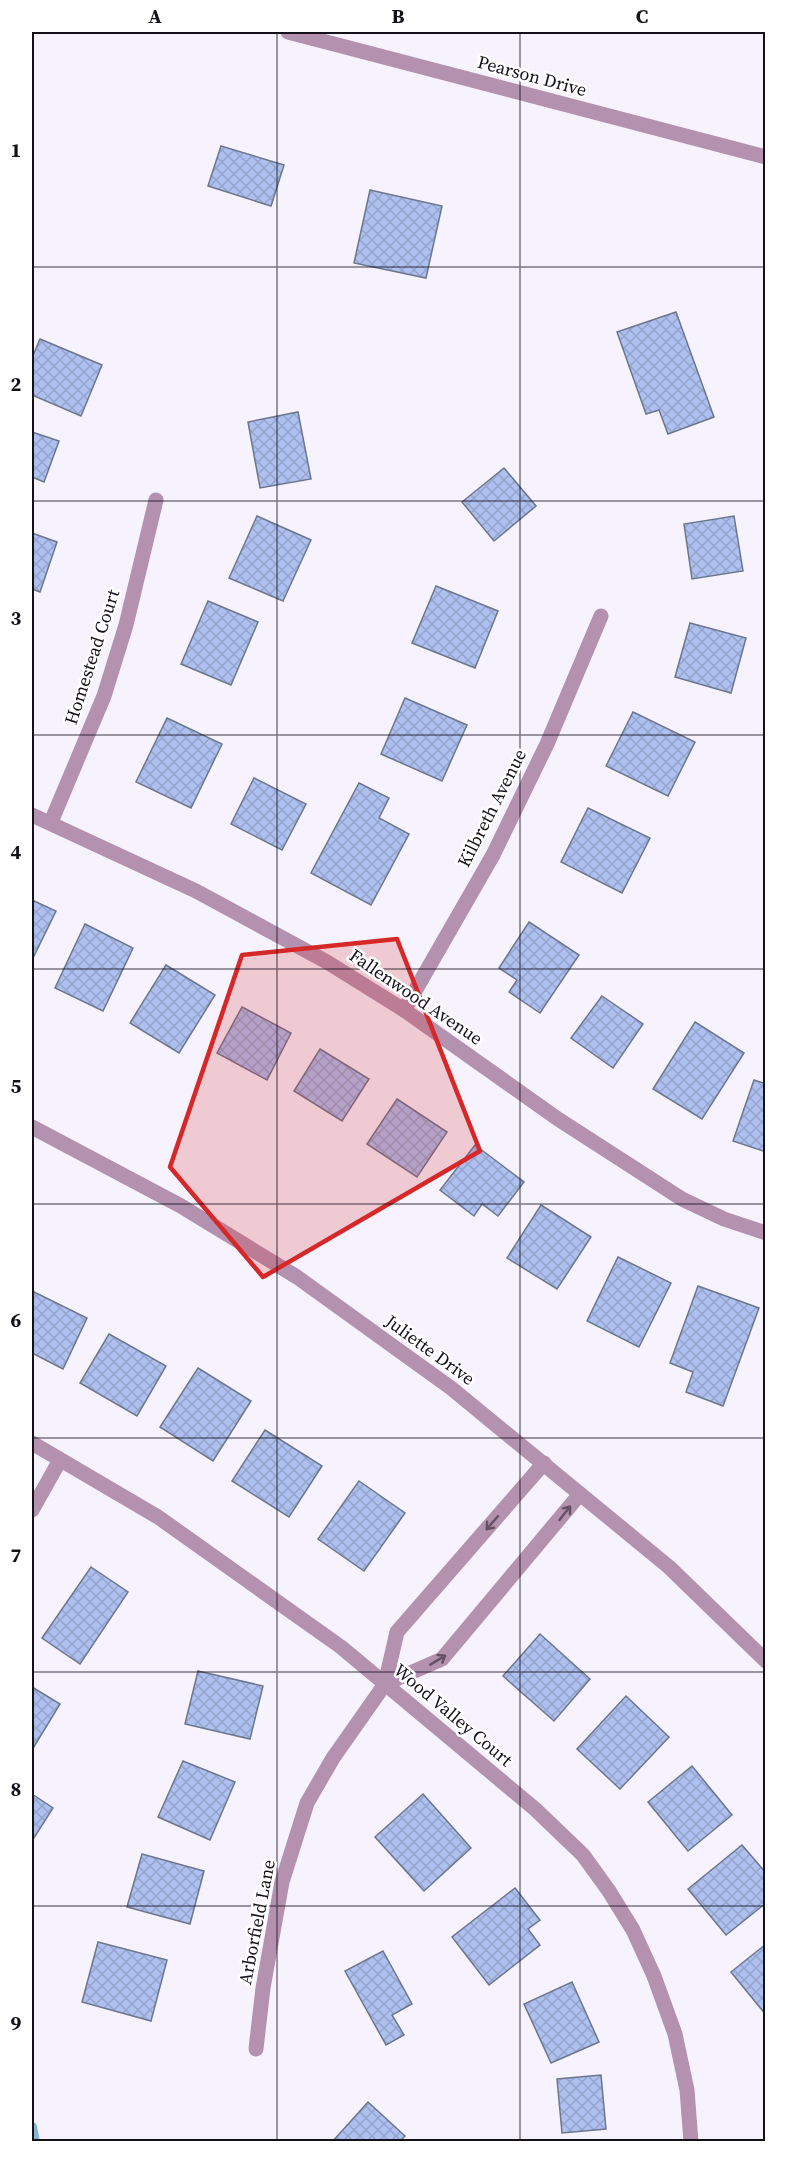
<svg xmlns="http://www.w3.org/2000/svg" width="797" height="2173" font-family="'Source Serif 4',serif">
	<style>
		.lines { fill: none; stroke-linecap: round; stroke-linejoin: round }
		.stream { stroke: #82b4d4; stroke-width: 10 }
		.building { fill: url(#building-cross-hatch); stroke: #6c768d; stroke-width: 1.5 }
		.street { stroke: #b491af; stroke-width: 15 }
		.oneway { stroke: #645165 }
		.marked { fill: #d62828; fill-opacity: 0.2; stroke: #d62828; stroke-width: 4.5; stroke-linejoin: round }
		.grid { fill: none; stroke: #14111b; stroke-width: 1.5; stroke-opacity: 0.55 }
		.labels { text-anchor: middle; stroke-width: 5; stroke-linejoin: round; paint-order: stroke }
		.street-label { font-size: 18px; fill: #14111b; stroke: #fff }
		.neatline { fill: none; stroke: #14111b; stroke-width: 2 }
		.grid-label { font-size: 20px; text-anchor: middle; font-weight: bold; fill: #14111b }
	</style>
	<defs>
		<pattern id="building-cross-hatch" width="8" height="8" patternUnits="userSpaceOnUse" patternTransform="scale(1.5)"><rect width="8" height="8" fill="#adc0ef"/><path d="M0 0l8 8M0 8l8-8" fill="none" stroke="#94a4cc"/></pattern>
	</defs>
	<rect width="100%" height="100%" fill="#f7f3fe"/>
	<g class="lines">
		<polyline class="stream" points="32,2127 35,2142"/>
	</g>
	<g class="building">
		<polygon points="221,146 284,165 271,206 208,186"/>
		<polygon points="370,190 442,206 426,278 354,263"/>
		<polygon points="676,312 714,417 668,434 659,410 646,414 617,332"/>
		<polygon points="40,339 102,365 81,416 32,395 32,358"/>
		<polygon points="298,412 311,479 260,488 248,422"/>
		<polygon points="32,432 59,441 44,482 32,477"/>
		<polygon points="504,468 536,506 494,541 462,502"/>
		<polygon points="257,516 311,540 283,601 229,578"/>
		<polygon points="734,516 743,571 692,579 684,524"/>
		<polygon points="32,533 57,542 40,592 32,589"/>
		<polygon points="436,586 498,611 475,668 412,643"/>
		<polygon points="208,601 258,622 231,685 181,664"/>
		<polygon points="690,623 746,638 731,693 675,677"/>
		<polygon points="405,698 467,725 442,781 381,754"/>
		<polygon points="633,712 695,742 668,796 606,766"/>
		<polygon points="167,718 222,744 191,808 136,782"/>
		<polygon points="254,778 306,804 282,850 231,824"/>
		<polygon points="359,783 389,798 379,818 409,834 371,905 311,873"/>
		<polygon points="588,808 650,838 622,893 561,862"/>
		<polygon points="32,900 56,911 34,956 32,955"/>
		<polygon points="529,922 579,955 540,1013 509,992 517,980 499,968"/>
		<polygon points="85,924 133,948 103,1011 55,988"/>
		<polygon points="166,965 215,995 179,1053 130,1023"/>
		<polygon points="602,996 643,1024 613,1068 571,1038"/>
		<polygon points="242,1007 291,1033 267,1080 217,1053"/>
		<polygon points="695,1022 744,1053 702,1119 653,1089"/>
		<polygon points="320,1049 369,1079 342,1121 294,1091"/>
		<polygon points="754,1080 766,1084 766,1152 733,1141"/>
		<polygon points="397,1099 447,1132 417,1177 367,1144"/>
		<polygon points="475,1145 524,1182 498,1216 482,1204 474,1216 440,1190"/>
		<polygon points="541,1205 591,1237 557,1289 507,1258"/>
		<polygon points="618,1257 671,1283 639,1347 587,1321"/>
		<polygon points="698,1286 759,1308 723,1406 686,1392 693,1372 670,1363"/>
		<polygon points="32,1291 87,1318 63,1369 32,1353"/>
		<polygon points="109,1334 166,1366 137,1416 80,1383"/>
		<polygon points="198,1368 251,1401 213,1461 160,1427"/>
		<polygon points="265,1430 322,1466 289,1517 232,1481"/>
		<polygon points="359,1481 405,1513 364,1571 318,1539"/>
		<polygon points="91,1567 128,1592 80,1664 42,1638"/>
		<polygon points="540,1634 590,1679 554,1721 503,1676"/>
		<polygon points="198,1671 263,1686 250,1739 185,1724"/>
		<polygon points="32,1687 60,1704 32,1750"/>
		<polygon points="626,1696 669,1737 620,1789 577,1749"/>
		<polygon points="183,1761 235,1782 210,1840 158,1817"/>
		<polygon points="692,1766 732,1815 688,1851 648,1802"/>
		<polygon points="32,1794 53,1808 32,1841"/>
		<polygon points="423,1794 471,1848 424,1891 375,1837"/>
		<polygon points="742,1845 766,1873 766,1903 726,1935 688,1889"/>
		<polygon points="142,1854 204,1871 190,1924 127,1907"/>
		<polygon points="515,1888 540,1920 528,1929 540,1945 489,1985 452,1937"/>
		<polygon points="98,1942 167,1960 151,2021 82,2002"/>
		<polygon points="766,1944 766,2015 731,1972"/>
		<polygon points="383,1951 412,2004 392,2015 404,2035 386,2045 345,1971"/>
		<polygon points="572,1982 599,2042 551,2063 524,2004"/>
		<polygon points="601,2075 606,2129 562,2133 557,2079"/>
		<polygon points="368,2102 405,2136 399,2142 332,2142"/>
	</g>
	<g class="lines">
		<g class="street">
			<polyline points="288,32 766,157"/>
			<polyline points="32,815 196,891 327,962 404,1010 558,1119 682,1199 724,1219 766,1233"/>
			<polyline points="51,822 104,696 126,625 156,500"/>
			<polyline points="404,1010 493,855 547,744 601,616"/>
			<polyline points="32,1127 181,1206 297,1277 451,1388 669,1567 766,1661"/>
			<polyline points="32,1443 158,1517 341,1647 535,1809 583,1855 609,1891 633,1930 654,1976 675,2034 687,2090 691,2142"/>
			<polyline points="32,1510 60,1460"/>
			<polyline points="385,1684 442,1659 580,1494"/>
			<polyline points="256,2049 263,1988 282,1882 307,1803 333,1758 385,1684 397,1632 544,1463"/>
		</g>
	</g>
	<defs><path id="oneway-shaft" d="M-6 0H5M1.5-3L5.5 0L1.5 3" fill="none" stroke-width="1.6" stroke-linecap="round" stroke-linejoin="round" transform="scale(1.5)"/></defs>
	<g class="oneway">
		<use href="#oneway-shaft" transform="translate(565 1513) rotate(-52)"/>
		<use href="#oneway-shaft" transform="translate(492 1523) rotate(131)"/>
		<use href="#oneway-shaft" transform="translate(438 1660) rotate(-31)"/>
	</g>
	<path class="marked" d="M397,939L480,1151L263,1277L170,1167L242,955Z"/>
	<path class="grid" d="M277,32V2142M520,32V2142M32,267H766M32,501H766M32,735H766M32,969H766M32,1204H766M32,1438H766M32,1672H766M32,1906H766"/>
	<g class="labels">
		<g class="street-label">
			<text transform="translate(532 76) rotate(15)" y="6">Pearson Drive</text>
			<text transform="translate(92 657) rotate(-72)" y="6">Homestead Court</text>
			<text transform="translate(492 808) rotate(-63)" y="6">Kilbreth Avenue</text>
			<text transform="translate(416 997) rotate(34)" y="6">Fallenwood Avenue</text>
			<text transform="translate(430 1350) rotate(36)" y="6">Juliette Drive</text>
			<text transform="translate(453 1715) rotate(40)" y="6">Wood Valley Court</text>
			<text transform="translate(257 1922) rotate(-79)" y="6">Arborfield Lane</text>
		</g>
	</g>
	<rect width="797" height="2173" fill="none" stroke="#ffffff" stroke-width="66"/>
	<rect x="33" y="33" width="731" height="2107" class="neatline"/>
	<g class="grid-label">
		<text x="155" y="23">A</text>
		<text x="398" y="23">B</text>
		<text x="642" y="23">C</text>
		<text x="16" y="157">1</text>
		<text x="16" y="391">2</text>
		<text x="16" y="625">3</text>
		<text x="16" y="859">4</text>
		<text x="16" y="1093">5</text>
		<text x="16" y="1327">6</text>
		<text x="16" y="1562">7</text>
		<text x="16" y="1796">8</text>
		<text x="16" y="2030">9</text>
	</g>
</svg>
